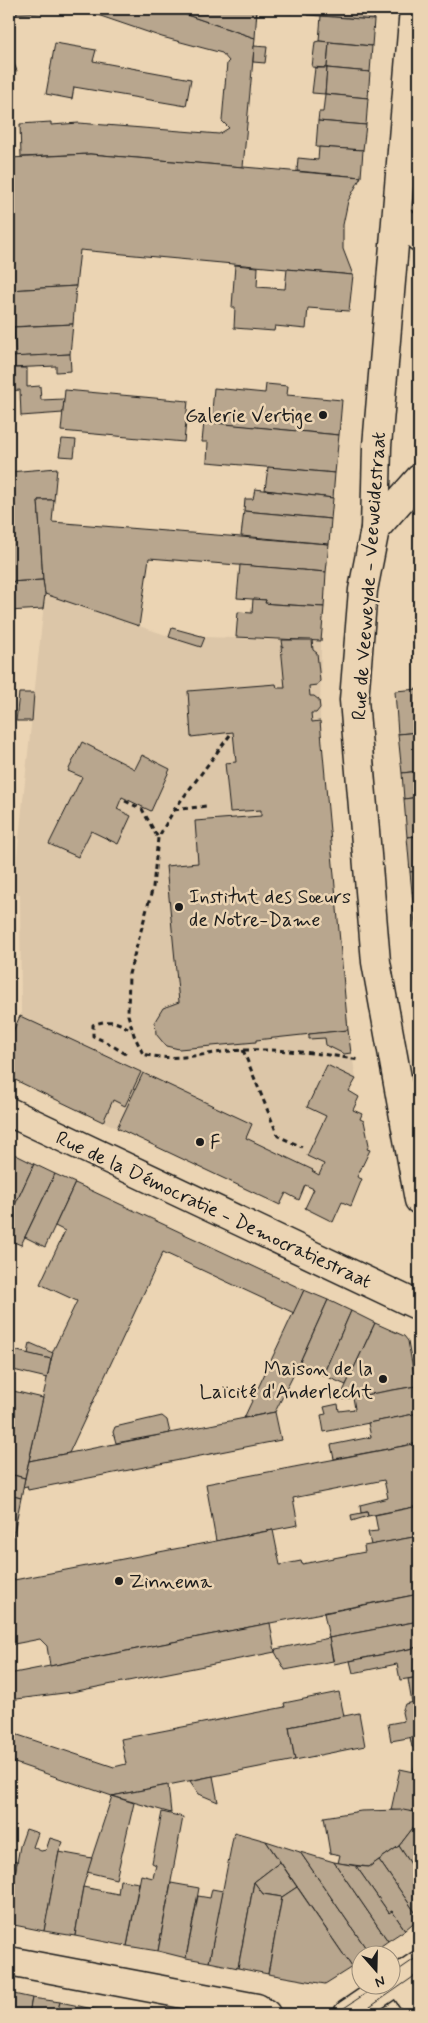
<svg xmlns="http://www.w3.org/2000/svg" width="428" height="2023" font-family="Mynerve,sans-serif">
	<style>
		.built { fill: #dcc6a8 }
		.building { fill: #b8a68e; stroke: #1c1c1c }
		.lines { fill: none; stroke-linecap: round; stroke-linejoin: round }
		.street-casing { stroke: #1c1c1c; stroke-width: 31 }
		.path { stroke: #1c1c1c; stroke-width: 3; stroke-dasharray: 5 4; stroke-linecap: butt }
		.street { stroke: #ebd4b3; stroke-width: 28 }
		.tram { stroke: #1c1c1c; stroke-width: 1 }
		.poi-dot { fill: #1c1c1c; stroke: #ebd4b3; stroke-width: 2 }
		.labels { text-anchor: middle; stroke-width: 5; stroke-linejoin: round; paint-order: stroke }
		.poi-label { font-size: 20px; fill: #1c1c1c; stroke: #ebd4b3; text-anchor: start }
		.street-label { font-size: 20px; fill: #1c1c1c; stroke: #ebd4b3 }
	</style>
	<rect width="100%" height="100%" fill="#ebd4b3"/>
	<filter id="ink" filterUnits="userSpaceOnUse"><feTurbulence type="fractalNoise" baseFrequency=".02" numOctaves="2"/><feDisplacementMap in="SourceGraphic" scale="10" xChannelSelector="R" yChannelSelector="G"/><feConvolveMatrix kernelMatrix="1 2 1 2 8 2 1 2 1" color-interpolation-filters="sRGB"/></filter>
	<g filter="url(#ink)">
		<polygon class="built" points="45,594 201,647 205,637 321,641 320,721 348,1030 356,1079 349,1091 359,1097 353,1110 362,1114 360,1118 364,1121 369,1145 367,1149 370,1150 357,1176 362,1179 351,1206 342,1202 333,1222 305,1208 314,1189 306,1185 299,1200 286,1193 280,1205 9,1077 9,1039 21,1014 20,894 13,894"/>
		<g class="building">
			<polygon points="13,9 169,9 255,38 243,167 90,154 21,157 20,124 51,122 51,125 79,123 219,134 229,128 222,121 227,63 229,61 222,53 162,37 83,10 13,14"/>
			<polygon points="169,9 292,9 292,13 257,10 255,38"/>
			<polygon points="307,9 375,9 374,20 308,15"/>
			<polygon points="13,14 14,26 9,37 9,15"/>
			<polygon points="321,16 374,20 372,46 319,41"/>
			<polygon points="319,41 329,42 327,68 312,67 315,42"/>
			<polygon points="329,42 372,46 370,72 327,68"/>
			<polygon points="55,43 96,50 93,61 191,79 186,106 74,87 72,99 46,94"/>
			<polygon points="254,46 267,47 265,63 253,62"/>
			<polygon points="11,56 17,71 9,71 9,57"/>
			<polygon points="315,68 327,68 325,94 312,93"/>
			<polygon points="327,68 370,72 368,98 325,94"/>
			<polygon points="325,94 368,98 366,125 318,121 319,112 323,112"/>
			<polygon points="318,121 366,125 363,150 316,147"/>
			<polygon points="319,147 363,150 361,177 297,171 298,158 318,160"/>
			<polygon points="90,154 361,177 348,201 343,225 343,249 353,275 80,250 76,286 9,290 9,158"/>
			<polygon points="235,265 258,267 257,287 285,289 287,269 353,275 349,311 308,308 306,329 275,326 274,331 234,328 235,307 232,307"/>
			<polygon points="76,286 73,324 9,327 9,290"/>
			<polygon points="73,324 70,354 16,357 14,327"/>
			<polygon points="70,354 71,371 56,372 56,366 9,368 9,357"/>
			<polygon points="9,368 27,368 27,387 40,386 41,400 64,399 63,413 21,416 20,390 9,391"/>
			<polygon points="266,384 288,386 287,395 342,400 339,435 211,423 214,388 265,393"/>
			<polygon points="65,390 188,401 184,442 61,431"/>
			<polygon points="204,422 339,435 335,473 207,462 208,442 202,442"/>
			<polygon points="62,439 76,440 74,457 59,456"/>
			<polygon points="268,467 335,473 333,498 265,490"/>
			<polygon points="57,468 54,500 38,500 43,580 9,582 9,472"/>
			<polygon points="255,489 333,498 331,519 244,511 245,499 253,499"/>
			<polygon points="38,500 54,500 52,522 329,544 326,572 149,558 139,626 45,594 43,580"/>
			<polygon points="244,511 331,519 329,544 241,536"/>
			<polygon points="240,565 326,572 324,607 273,604 265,603 266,600 237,598"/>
			<polygon points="43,580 45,594 43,609 9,611 9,582"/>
			<polygon points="253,599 266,600 265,603 273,604 324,607 321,641 236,637 238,612 252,613"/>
			<polygon points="172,628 205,637 201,647 169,637"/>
			<polygon points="282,640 312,640 313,650 317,653 320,681 317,685 309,686 310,696 314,696 319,700 320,708 316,713 311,713 312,722 320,721 348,1030 256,1040 256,1042 179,1049 166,1046 156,1034 155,1021 163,1008 179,1002 166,866 198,863 195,821 261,816 261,810 230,812 225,763 236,762 233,732 191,737 188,691 276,684 277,688 285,688 281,646 283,647"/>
			<polygon points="419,689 419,732 398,734 395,691"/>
			<polygon points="19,693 34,693 32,721 16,721"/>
			<polygon points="419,732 419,771 402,773 398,734"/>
			<polygon points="82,742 135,769 142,755 170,769 151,811 122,797 117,809 131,816 118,844 91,831 78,857 49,844 82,777 68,771"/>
			<polygon points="419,771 419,797 404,799 402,773"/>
			<polygon points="419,797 419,836 407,837 404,799"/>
			<polygon points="419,836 419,871 410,872 407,837"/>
			<polygon points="419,871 419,892 412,892 410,872"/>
			<polygon points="412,892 419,892 419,935 416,935"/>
			<polygon points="416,935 419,935 419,957 418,957"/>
			<polygon points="20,1016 141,1072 125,1106 113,1100 103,1122 9,1077 9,1040"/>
			<polygon points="348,1030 351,1053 344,1054 326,1045 325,1038 309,1039 309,1034"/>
			<polygon points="327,1065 356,1079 349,1091 359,1097 353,1110 362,1114 360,1119 364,1121 369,1145 367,1149 370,1150 357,1177 362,1179 351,1206 342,1202 333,1222 305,1208 314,1189 305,1185 299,1200 286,1193 280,1205 117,1128 143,1073 252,1124 246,1138 313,1170 312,1171 319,1175 324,1164 307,1156 326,1116 307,1107"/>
			<polygon points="9,1152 14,1154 9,1166"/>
			<polygon points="14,1154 34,1164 9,1218 9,1166"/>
			<polygon points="34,1164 55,1174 21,1245 9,1240 9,1218"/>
			<polygon points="55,1174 75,1183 45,1247 25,1237"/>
			<polygon points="75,1183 304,1290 294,1313 163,1252 69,1453 29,1461 53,1351 77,1301 40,1284 65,1231 55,1226"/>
			<polygon points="304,1290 328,1300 299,1364 275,1412 244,1418"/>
			<polygon points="328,1300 351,1311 323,1375 299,1364"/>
			<polygon points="351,1311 375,1323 346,1385 323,1375"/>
			<polygon points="375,1323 404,1336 408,1341 416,1386 339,1400"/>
			<polygon points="30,1343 53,1353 51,1359 28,1354"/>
			<polygon points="9,1349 51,1359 47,1378 9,1369"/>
			<polygon points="416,1386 419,1413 324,1432 321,1415 326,1414 324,1407 338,1404 339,1411 355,1409 353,1397"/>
			<polygon points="9,1390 43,1398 25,1478 9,1474"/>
			<polygon points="275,1412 281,1440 28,1490 27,1486 23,1487 29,1461"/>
			<polygon points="419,1413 419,1443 334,1459 331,1445 371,1437 368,1423"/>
			<polygon points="162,1416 167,1420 170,1433 116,1443 113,1432 115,1427"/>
			<polygon points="419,1443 419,1506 368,1516 367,1512 361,1513 360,1505 388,1498 384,1480 293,1498 298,1525 216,1541 206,1484"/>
			<polygon points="9,1474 25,1478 21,1498 9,1495"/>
			<polygon points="9,1495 21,1498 13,1537 9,1536"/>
			<polygon points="419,1506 419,1536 371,1545 368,1532 378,1531 375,1515"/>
			<polygon points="367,1512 368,1516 352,1521 351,1515"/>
			<polygon points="273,1530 280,1565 301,1561 302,1564 365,1552 364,1546 419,1536 419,1594 50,1666 47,1646 40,1639 9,1645 9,1581"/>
			<polygon points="419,1594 419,1621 329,1638 324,1613"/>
			<polygon points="419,1621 419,1647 334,1664 329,1638"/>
			<polygon points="270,1623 275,1652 72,1692 9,1700 9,1674"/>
			<polygon points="329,1638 333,1661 285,1670 275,1652 276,1649"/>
			<polygon points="419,1647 419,1677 400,1680 397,1664 353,1673 350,1661"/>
			<polygon points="419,1677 419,1701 412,1703 408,1679"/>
			<polygon points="339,1692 344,1716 289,1727 295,1760 112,1796 9,1761 9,1732 114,1767 126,1764 121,1739 285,1707 284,1703"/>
			<polygon points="419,1701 419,1736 391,1741 388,1724 404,1721 402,1712 405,1704"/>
			<polygon points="359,1713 365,1746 295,1760 289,1727"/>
			<polygon points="419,1736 419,1748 412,1747 410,1737"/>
			<polygon points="417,1758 419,1758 419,1773 413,1772"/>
			<polygon points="400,1769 419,1773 419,1813 391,1810"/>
			<polygon points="213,1776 218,1802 199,1794 190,1781"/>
			<polygon points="168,1785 171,1813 112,1796"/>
			<polygon points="112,1796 134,1803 116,1879 87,1872"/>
			<polygon points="403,1810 419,1813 419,1828 416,1824 399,1846 369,1867 338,1863 340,1855 330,1853 324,1817 361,1811"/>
			<polygon points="162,1812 183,1817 158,1951 127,1946 141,1875 153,1878 156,1865 152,1863"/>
			<polygon points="416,1824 419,1828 419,1876 399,1846"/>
			<polygon points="26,1829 38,1833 33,1847 41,1851 46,1850 50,1838 63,1842 59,1852 44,1931 9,1924 9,1909 15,1874 20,1846"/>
			<polygon points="234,1832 266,1841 280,1862 254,1882 238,1968 209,1962"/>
			<polygon points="266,1841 300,1852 370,1954 360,1956 360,1961 352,1967"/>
			<polygon points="399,1846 419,1876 419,1918 379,1860"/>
			<polygon points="59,1852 92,1858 83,1887 75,1936 44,1931"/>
			<polygon points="300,1852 334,1862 388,1941 370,1954"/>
			<polygon points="9,1859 17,1861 14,1880 9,1880"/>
			<polygon points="379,1860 419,1918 405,1930 392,1911 389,1913 356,1866 369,1867"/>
			<polygon points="280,1862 297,1887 282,1897 263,1894 254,1882"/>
			<polygon points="334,1862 356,1866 389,1913 392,1911 405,1930 388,1941"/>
			<polygon points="120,1880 139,1883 127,1946 75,1936 83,1887 118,1894"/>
			<polygon points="254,1882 263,1894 282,1897 268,1974 238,1968"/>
			<polygon points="171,1883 199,1888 186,1958 158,1951"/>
			<polygon points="297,1887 352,1967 325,1984 268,1974 282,1897"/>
			<polygon points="212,1889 223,1891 209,1962 186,1958 198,1896 210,1898"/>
			<polygon points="9,1993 32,1998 29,2014 9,2014"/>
			<polygon points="32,1998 60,2002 57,2014 29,2014"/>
			<polygon points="60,2002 93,2009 92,2014 57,2014"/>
			<polygon points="93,2009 110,2012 110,2014 92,2014"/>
		</g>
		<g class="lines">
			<defs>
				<g id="street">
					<polyline points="414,9 377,446 375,529 363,590 354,700 376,962 419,1200"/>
					<polyline points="397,216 419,237"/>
					<polyline points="375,529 419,479"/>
					<polyline points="9,1112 419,1306"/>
					<polyline points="9,1961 257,2008 266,2014"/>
					<polyline points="398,1979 419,2009"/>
					<polyline points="390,1985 419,1965"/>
					<polyline points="348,2014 389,1986"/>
				</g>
			</defs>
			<use href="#street" class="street-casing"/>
			<g class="path">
				<path d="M230,735L174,810L158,838L153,887L129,974L128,1015L134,1035L143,1054C177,1063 208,1052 243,1050C282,1049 321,1053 359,1060"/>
				<polyline points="125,801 142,809 158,838"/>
				<polyline points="174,810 206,806"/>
				<polyline points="243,1050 278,1136 302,1147"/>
				<path d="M126,1054L106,1042L93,1036V1025C108,1019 119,1021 132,1031"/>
			</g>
			<use href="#street" class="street"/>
			<g class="tram">
				<polyline points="390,1976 419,1956"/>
				<polyline points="335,2014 377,1986"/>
				<polyline points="360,2014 419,1973"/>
			</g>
		</g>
	</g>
	<g class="poi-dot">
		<circle cx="323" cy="415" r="5"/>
		<circle cx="179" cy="907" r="5"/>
		<circle cx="200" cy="1142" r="5"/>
		<circle cx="383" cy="1379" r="5"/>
		<circle cx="119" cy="1581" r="5"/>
	</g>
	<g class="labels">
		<g class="poi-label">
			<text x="313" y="422" text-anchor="end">Galerie Vertige</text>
			<text x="189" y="903">Institut des Sœurs<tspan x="189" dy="23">de Notre-Dame</tspan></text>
			<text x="210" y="1149">F</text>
			<text x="373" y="1375" text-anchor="end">Maison de la<tspan x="373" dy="23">Laïcité d'Anderlecht</tspan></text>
			<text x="129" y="1588">Zinnema</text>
		</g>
		<g class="street-label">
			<text transform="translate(368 576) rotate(-86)" y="7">Rue de Veeweyde - Veeweidestraat</text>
			<text transform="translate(214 1209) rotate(25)" y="7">Rue de la Démocratie - Democratiestraat</text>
		</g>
	</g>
	<rect width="428" height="2023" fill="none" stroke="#ebd4b3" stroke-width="30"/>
	<rect x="15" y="15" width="398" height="1993" fill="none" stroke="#1c1c1c" stroke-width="2" filter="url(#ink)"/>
	<g transform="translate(376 1970) rotate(160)"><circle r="24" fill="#ebd4b3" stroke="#988a77"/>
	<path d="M0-4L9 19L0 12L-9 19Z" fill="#1c1c1c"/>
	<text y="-8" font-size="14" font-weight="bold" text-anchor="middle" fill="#1c1c1c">N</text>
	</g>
</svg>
